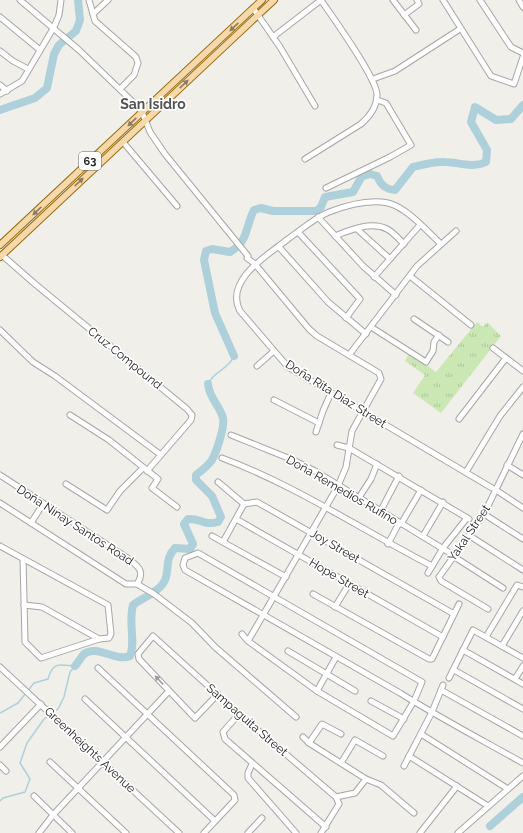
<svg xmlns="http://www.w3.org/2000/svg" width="523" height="833" font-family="Raleway,sans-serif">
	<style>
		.grass { fill: url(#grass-tufts) }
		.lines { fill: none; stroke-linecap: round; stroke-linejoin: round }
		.stream { stroke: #add0db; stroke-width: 1.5 }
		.river { stroke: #add0db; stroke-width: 8 }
		.minor-casing { stroke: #a6a6a6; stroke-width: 7 }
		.major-casing { stroke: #956c0b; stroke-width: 8 }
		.minor { stroke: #fff; stroke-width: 5 }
		.major { stroke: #f6d8aa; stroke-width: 6 }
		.oneway { fill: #8c7d66 }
		.oneway2 { fill: #9c9c9c }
		.labels { text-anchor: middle; stroke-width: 3.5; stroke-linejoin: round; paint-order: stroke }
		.shield { fill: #fff; stroke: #646464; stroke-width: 1 }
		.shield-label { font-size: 11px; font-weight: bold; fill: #222 }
		.street-label { font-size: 12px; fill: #222; stroke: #fff }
		.quarter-label { font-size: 14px; font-weight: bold; fill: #555; stroke: #fff }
	</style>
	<defs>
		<pattern id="grass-tufts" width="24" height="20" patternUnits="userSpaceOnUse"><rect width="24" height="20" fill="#cbe7b4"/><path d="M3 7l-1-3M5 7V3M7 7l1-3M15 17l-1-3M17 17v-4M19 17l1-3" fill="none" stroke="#aec69a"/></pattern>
	</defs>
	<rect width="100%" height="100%" fill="#f1efea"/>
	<polygon class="grass" points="477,322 483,327 487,322 501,336 441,413 413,393 425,375 405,361 409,353 436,372"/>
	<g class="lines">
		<g class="stream">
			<path d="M208,384C213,372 229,369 234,356"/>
			<path d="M0,713L18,703L34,683L48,679C53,661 59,665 75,666"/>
			<polyline points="0,801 3,798 25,792 30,779 20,763 27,743 44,719 58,709 64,697 70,672 75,666"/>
		</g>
		<g class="river">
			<polyline points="0,110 35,98 47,88 54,54 59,45 76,31 80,20 78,0"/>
			<path d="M234,356L215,313L204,260L206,251L212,249L230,252C249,241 245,227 254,210L261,208L273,211H316L321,207L325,197L353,192L362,176L370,174L377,176C381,185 385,189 395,190L413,167C422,165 432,162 441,162C456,161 471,169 486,162L487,150L471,122L475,107L496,120L511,119L523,105"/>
			<path d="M75,666C78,663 81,657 84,654C97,644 115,662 130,656C136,641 128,624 133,605C142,598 161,591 165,580C170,568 164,560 175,548L190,549L193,544L184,524L188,519C201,518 203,526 218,522L221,517L212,496L196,480V475C201,471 207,467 212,460C216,453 225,427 223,418C220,406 209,398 208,384"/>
			<polyline points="490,826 523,797"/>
		</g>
		<defs>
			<g id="minor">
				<polyline points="20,0 79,50 136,105 142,112 150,132 165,154 248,256 247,258 255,264 309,329 317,336 379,373 381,379 352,431 346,467 338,486 248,641"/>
				<polyline points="89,0 95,21 136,57 138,63 134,75 120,89"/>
				<polyline points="393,0 416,30"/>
				<polyline points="443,0 491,76 514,84 523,57"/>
				<polyline points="480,0 511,47 523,53"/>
				<polyline points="519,0 523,7"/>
				<polyline points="253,8 280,47 315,106"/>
				<polyline points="93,14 108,0"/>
				<polyline points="404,15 419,4 417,0"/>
				<polyline points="0,17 40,50"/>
				<polyline points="273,37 321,0"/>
				<polyline points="0,51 13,61 28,69"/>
				<polyline points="373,79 395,71 460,29"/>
				<polyline points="0,85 7,91"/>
				<polyline points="0,94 22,81 54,27 59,15 61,0"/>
				<polyline points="123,142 177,206"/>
				<path d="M305,159L361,124C369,117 377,107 377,95C377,78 333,18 321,0"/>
				<polyline points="326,188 390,157 411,145 386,103 377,100"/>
				<polyline points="318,217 363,266 396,295"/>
				<polyline points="357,229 390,259"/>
				<polyline points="298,232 360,299 346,318"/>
				<path d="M335,236C350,230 371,221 387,229C393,232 399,239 404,244"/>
				<path d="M441,244C427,231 406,207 388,203C369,199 347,205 329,212C314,218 301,230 288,239C268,255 224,280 240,311L288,367L492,488"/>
				<polyline points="279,247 328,302 366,334"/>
				<polyline points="2,255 35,284 187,409 192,415 191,420 147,471"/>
				<polyline points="410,276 471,325"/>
				<polyline points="374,277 420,225"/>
				<polyline points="414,319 448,342"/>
				<polyline points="371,327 426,362 433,351 434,342 439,335"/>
				<polyline points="0,330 33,362 55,376 161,455"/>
				<polyline points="493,348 523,371"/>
				<polyline points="349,355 417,266 456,231"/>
				<polyline points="257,366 274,351"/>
				<polyline points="274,400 319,423"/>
				<polyline points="70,415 109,440 158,479 152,488 177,507"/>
				<polyline points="459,419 506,358"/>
				<polyline points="316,432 323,411 331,393"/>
				<polyline points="231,435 293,460 315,471 450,553"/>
				<polyline points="337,445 349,448 469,519"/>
				<path d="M222,458C295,485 362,530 432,566"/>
				<polyline points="507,465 523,475"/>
				<polyline points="466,472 500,416 523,387"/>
				<path d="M0,475L129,559C139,567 145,572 137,584H126L0,503"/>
				<polyline points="218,482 244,504"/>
				<polyline points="66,484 107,510 120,491 143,468"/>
				<polyline points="496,490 523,508"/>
				<polyline points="358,499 371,479 377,464"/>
				<polyline points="244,504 257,502 454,614"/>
				<polyline points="380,512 399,476"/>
				<polyline points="484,514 523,539"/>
				<polyline points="236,519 443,637"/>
				<polyline points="31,523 43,504"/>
				<polyline points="401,524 421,490"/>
				<polyline points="212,536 286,577"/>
				<polyline points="423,536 443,502"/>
				<polyline points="470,536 523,570"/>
				<polyline points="223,542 244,504"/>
				<polyline points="388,544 399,523"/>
				<polyline points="0,546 108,605 111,634 109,638 99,639 42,607 24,605"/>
				<polyline points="453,556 503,588"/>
				<polyline points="23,559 25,642 41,658 99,639"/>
				<polyline points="428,573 443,548 467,518"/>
				<polyline points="137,584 154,594 192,623 215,647 296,717"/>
				<polyline points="313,594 429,659 432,659 459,604"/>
				<polyline points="335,607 349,584"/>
				<polyline points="488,609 441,581 439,577 484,514 523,434"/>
				<path d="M242,634L248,641L317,691L393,736L414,701L422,682L198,553L185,558L183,565L185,570L400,693C440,718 482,740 523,763"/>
				<polyline points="486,637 517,585 523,587"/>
				<polyline points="502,646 523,611"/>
				<polyline points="463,650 523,684"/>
				<polyline points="288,651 355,691"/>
				<polyline points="0,667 179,833"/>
				<polyline points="98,668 234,795 235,800 204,833"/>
				<polyline points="454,670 523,709"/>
				<polyline points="449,678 473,630 523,658"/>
				<polyline points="515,679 523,666"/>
				<polyline points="441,690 523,736"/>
				<polyline points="317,691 336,657"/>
				<polyline points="218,694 195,718 139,659 138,654 153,636 239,714 336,797 339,804 321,833"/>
				<polyline points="85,699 215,821"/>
				<polyline points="371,701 404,719"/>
				<polyline points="239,714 223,732 225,739 326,827"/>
				<polyline points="421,734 508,789"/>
				<polyline points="303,737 309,743 366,779 355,793 336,797"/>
				<polyline points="309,743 322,724 341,734"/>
				<polyline points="0,747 41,704"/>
				<polyline points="409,756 488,806"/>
				<polyline points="50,762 126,833"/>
				<polyline points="341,763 355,740 383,756"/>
				<polyline points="252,764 248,773 248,778 296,833"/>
				<polyline points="0,765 6,771"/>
				<polyline points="404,766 432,712 443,685"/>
				<polyline points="366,779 381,785 414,813"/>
				<polyline points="34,796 72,833"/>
				<polyline points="39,833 53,815 169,691"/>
				<polyline points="248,833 262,818"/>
				<polyline points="420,833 457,786"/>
				<polyline points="458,833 523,776"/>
			</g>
			<g id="major">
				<polyline points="0,245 262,0"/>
				<polyline points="0,257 274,0"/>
			</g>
		</defs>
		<use href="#minor" class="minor-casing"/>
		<use href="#major" class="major-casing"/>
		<use href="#minor" class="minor"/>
		<use href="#major" class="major"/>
	</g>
	<defs><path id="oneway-solid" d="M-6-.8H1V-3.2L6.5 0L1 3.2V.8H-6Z"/></defs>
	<g class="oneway">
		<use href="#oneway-solid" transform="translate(234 27) rotate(137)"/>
		<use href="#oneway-solid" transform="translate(184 84) rotate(-43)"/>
		<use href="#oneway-solid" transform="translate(132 122) rotate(136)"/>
		<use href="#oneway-solid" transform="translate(79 182) rotate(-43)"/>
		<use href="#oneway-solid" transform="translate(37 211) rotate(137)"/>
	</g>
	<use class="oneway2" href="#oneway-solid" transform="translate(159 680) rotate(-133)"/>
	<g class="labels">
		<rect class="shield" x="79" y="152" width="22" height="18" rx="3"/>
		<g class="shield-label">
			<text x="90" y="165">63</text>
		</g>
		<g class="street-label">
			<text transform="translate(125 358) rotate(39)" y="4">Cruz Compound</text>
			<text transform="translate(336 394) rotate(32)" y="4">Doña Rita Diaz Street</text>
			<text transform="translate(342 490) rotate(30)" y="4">Doña Remedios Rufino</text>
			<text transform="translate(75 525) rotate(33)" y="4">Doña Ninay Santos Road</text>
			<text transform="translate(469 533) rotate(-56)" y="4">Yakal Street</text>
			<text transform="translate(335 546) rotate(30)" y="4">Joy Street</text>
			<text transform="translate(339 578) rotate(30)" y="4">Hope Street</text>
			<text transform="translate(247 720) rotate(41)" y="4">Sampaguita Street</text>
			<text transform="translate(90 750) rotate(43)" y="4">Greenheights Avenue</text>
		</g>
		<g class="quarter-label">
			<text x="153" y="109">San Isidro</text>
		</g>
	</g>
</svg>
